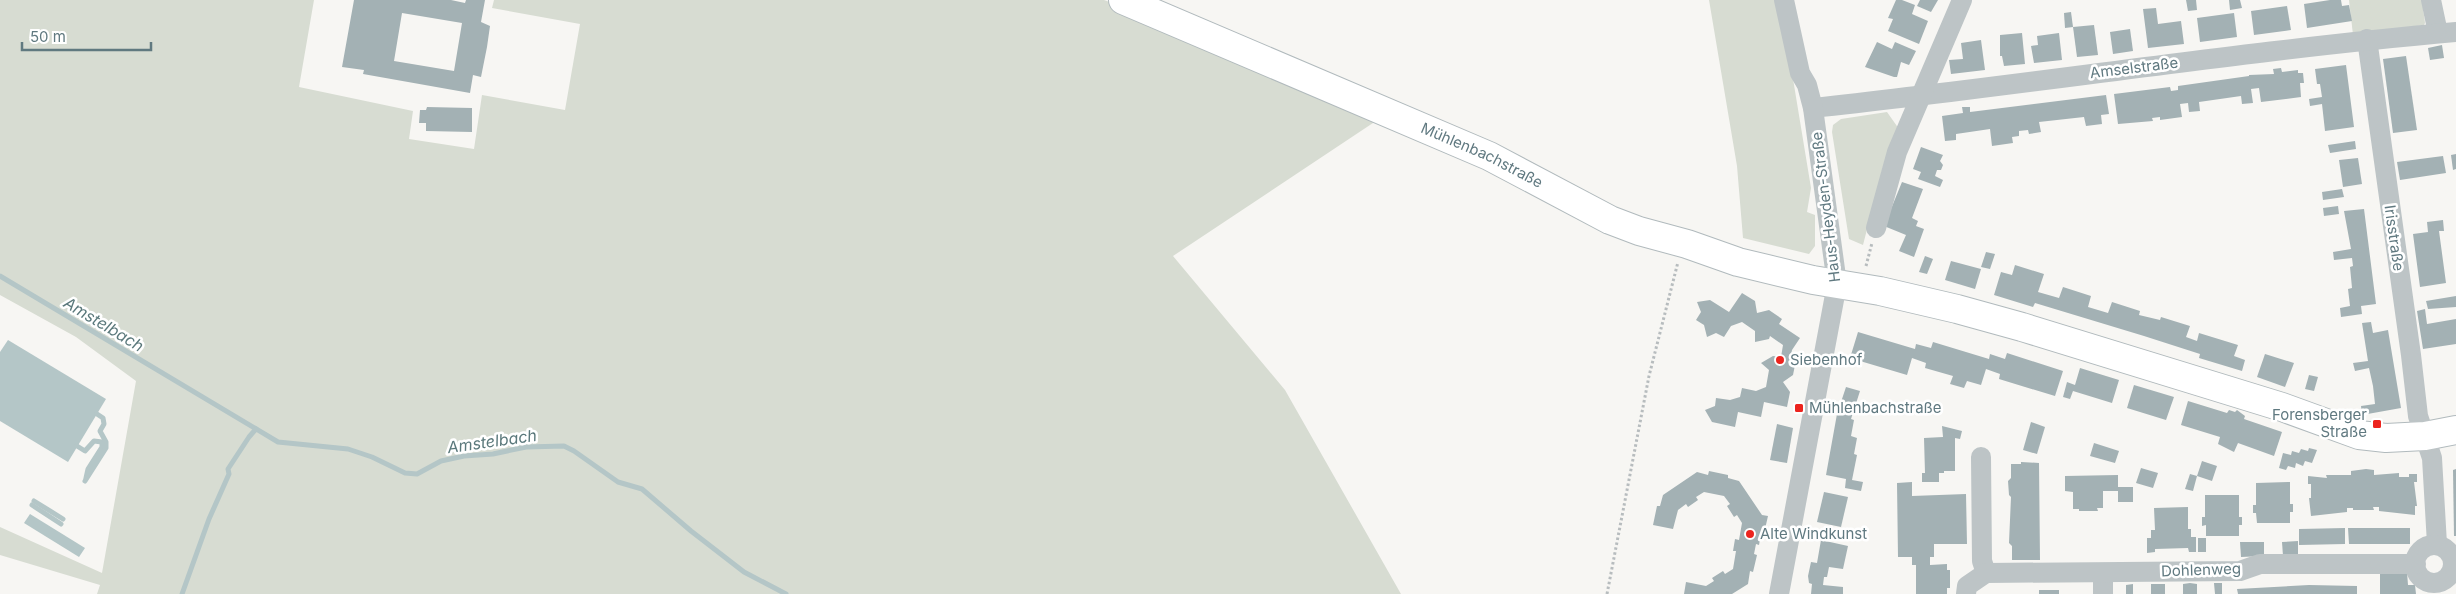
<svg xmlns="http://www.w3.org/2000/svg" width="2456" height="594" font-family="Inter,sans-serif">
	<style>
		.green { fill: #d7dcd2 }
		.water { fill: #b4c6c7 }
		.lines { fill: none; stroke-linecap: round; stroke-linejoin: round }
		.stream { stroke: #b4c6c7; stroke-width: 5 }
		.building { fill: #a3b1b4; fill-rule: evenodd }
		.secondary-casing { stroke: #b1babd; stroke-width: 30 }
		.path { stroke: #b7bcbe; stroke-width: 3; stroke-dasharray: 2.5 2.5; stroke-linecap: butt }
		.street { stroke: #bdc4c6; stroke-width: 20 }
		.secondary { stroke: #fff; stroke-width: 28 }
		.poi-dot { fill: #ec241e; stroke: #fff; stroke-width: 2 }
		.labels { text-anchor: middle; stroke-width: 5; stroke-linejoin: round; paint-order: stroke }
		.street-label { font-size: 15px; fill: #607980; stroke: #fff }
		.poi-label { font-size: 15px; fill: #607980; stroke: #fff; text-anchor: start }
		.water-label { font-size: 16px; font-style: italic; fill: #5a787b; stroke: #fff }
	</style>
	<rect width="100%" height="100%" fill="#f7f6f3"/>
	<g class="green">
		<polygon points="0,0 314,0 299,87 413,111 409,139 474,149 482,95 565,110 580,24 492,8 494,0 1104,0 1123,7 1379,119 1173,256 1285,390 1401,594 97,594 100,585 0,555 0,527 102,573 136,381 76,337 0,295"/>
		<polygon points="1709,0 1780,0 1811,188 1807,212 1815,215 1815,246 1809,254 1743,238 1737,166"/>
		<polygon points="2349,0 2422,0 2425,23 2424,25 2353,35"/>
		<polygon points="1887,112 1899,129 1883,167 1863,245 1849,239 1832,132 1833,125 1841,119"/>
	</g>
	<g class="water">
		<polygon points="8,340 106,399 68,462 0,421 0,352"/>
		<polygon points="30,514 85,548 79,557 24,523"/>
	</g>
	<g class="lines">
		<g class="stream">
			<polyline points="0,276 278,442 348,449 372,457 405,473 417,474 441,461 464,456 493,454 526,447 564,446 574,451 618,482 642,489 691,531 744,572 786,594"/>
			<polyline points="77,446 85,451 94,441 102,442 102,447 88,469 86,478"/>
			<polyline points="85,481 106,448 106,442 100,431 104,424 103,418 97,414"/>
			<polyline points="34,501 63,519"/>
			<polyline points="32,505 61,524"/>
			<polyline points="182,594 209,519 229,474 228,469 249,437 256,429"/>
		</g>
	</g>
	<g class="building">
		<path d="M354,0H451L465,3L466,0H485L481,22L490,26L487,47L481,77L473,75L470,93L363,74L364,70L342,67ZM402,13L462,23L454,71L394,61Z"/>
		<polygon points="1896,0 1902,0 1915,5 1912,14 1928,21 1919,44 1888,31 1893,19 1888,18"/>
		<polygon points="1920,0 1938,0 1931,12 1917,6"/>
		<polygon points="2186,0 2196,0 2197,10 2188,11"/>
		<polygon points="2229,0 2240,0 2242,8 2230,10"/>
		<polygon points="2330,0 2341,0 2342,6 2349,5 2352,21 2307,28 2304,4"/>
		<polygon points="2287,6 2291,30 2254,35 2251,11"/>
		<polygon points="2156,8 2158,24 2181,21 2184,44 2148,48 2143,9"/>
		<polygon points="2071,12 2073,27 2065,28 2064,13"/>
		<polygon points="2234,13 2237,37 2200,42 2197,18"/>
		<polygon points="2094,25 2098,55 2077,57 2073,27"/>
		<polygon points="2130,29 2133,51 2113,54 2110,32"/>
		<polygon points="2022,33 2025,64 2004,66 2002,56 2000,56 2000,35"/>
		<polygon points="2059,33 2062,60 2034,63 2031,46 2038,45 2037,36"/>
		<polygon points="1981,40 1985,70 1951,74 1949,60 1963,59 1961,43"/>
		<polygon points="1877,42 1892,49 1895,42 1916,51 1909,65 1901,62 1897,77 1894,77 1865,67"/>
		<polygon points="2442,45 2444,58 2430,60 2428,48"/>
		<polygon points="2406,56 2417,130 2393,133 2383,59"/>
		<polygon points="2346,65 2354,127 2325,131 2322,104 2310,106 2309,99 2322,97 2320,84 2317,84 2315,69"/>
		<polygon points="2281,68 2282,72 2298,70 2298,73 2303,73 2304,83 2300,83 2301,97 2261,102 2259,88 2251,89 2253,103 2242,104 2241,96 2199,102 2200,111 2189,112 2188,103 2180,104 2182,117 2160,120 2160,117 2152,118 2153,121 2118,124 2114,94 2170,87 2171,91 2178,90 2178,86 2249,76 2249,75 2274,74 2273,69"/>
		<polygon points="2106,95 2109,114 2101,115 2102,124 2086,126 2084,117 2039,122 2041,132 2029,134 2028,130 2019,131 2019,136 2012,137 2013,143 1992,146 1990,129 1956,134 1956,140 1945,141 1942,116 1963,113 1962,107 1970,107 1970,112"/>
		<polygon points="427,107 472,108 472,132 426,131 426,123 419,123 420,110 426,110"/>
		<polygon points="2355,141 2356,149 2330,153 2328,145"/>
		<polygon points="1921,147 1943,155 1940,161 1943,165 1941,170 1937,170 1935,176 1943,180 1940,187 1918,179 1921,172 1913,169"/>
		<polygon points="2456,154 2456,169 2453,170 2451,155"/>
		<polygon points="2443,156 2446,173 2400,180 2397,162"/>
		<polygon points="2358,158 2362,184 2343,187 2339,160"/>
		<polygon points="1902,182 1923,189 1912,218 1918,221 1916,226 1924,229 1914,257 1899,251 1906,235 1884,226"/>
		<polygon points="2342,189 2344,197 2323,200 2322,192"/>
		<polygon points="2338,206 2339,214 2324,216 2323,208"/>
		<polygon points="2364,209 2376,304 2361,306 2362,314 2341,317 2340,308 2350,306 2348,289 2352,288 2350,267 2353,266 2352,258 2334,260 2333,252 2351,249 2344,211"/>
		<polygon points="2443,220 2444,231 2439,231 2446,283 2420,287 2413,234 2428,232 2427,222"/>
		<polygon points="1986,252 1995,254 1990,269 1981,267"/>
		<polygon points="1925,256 1933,259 1927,274 1919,272"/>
		<polygon points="1951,261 1981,269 1975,289 1945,280"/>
		<polygon points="2015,265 2044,274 2038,292 2059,298 2063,287 2091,296 2088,307 2108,313 2112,302 2140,311 2139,315 2160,320 2161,317 2190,326 2186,337 2197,341 2199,333 2238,345 2234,356 2245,360 2242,371 2199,358 2200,354 2144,336 2035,303 2033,307 1994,295 2001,272 2012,275"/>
		<polygon points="1742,293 1755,301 1757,313 1769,310 1782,319 1779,324 1800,338 1792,350 1790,359 1796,360 1793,375 1783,382 1790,392 1787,407 1764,402 1761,417 1738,412 1735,427 1712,422 1705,410 1715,406 1716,398 1730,400 1740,397 1742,388 1756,391 1766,387 1769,370 1761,363 1773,356 1781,357 1783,345 1770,336 1769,339 1755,342 1755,331 1742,322 1731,326 1724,337 1716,333 1707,337 1704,325 1696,320 1701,312 1697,302 1710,300 1729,312"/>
		<polygon points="2456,296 2456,307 2428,309 2426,301"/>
		<polygon points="2425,309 2427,324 2456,319 2456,344 2423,349 2417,311"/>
		<polygon points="2371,322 2373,333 2388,330 2401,408 2362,415 2361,406 2375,404 2373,386 2369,368 2355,371 2353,363 2368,361 2362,323"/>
		<polygon points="1858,332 1915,349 1916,344 1931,348 1933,342 1989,359 1990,354 2005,359 2007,353 2063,371 2055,396 1999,379 2000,374 1986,369 1981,385 1967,381 1964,388 1950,384 1953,376 1925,368 1926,363 1912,358 1907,375 1850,358"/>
		<polygon points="2265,354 2294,363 2285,387 2257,377"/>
		<polygon points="2080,368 2119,380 2112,403 2073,391 2070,399 2063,397 2067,382 2075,385"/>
		<polygon points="2309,375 2318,377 2314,391 2305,389"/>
		<polygon points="2134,385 2174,397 2166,420 2127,408"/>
		<polygon points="1846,387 1860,391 1851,419 1854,420 1851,436 1857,438 1854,454 1857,455 1852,480 1863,482 1861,491 1845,488 1846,479 1826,475 1837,414"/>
		<polygon points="2188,401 2227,413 2229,410 2235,412 2237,410 2245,416 2244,419 2282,432 2274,456 2238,443 2234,452 2218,444 2220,437 2181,425"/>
		<polygon points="2031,422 2045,427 2037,454 2023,450"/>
		<polygon points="1777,424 1793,428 1787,463 1770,460"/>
		<polygon points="1942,426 1962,431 1960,439 1955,438 1955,471 1944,471 1944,473 1939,473 1939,482 1922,482 1922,473 1925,473 1924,438 1943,437"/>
		<polygon points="2094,443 2119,451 2115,463 2090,456"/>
		<polygon points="2309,448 2317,450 2312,463 2305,461 2303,466 2296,463 2295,468 2288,466 2286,470 2279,468 2283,453 2291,455 2292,451 2299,453 2301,449 2308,451"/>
		<polygon points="2202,461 2217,466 2212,481 2197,476 2193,491 2185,489 2190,474 2197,476"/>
		<polygon points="2021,462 2039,463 2040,560 2012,560 2012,546 2009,543 2011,497 2009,495 2008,481 2011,478 2011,464 2021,464"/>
		<polygon points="2141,468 2158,473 2153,488 2136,483"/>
		<polygon points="2366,469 2374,470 2374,475 2399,473 2399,477 2409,477 2409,474 2417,474 2417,482 2414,482 2417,506 2415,506 2415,515 2379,511 2379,507 2373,507 2374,510 2353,510 2353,508 2347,508 2347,512 2311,516 2309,498 2311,498 2311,484 2308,484 2308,476 2327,478 2326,475 2351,475 2351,471"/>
		<polygon points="2456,469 2456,536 2454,536 2453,470"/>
		<polygon points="1709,471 1728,475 1728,478 1739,481 1762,515 1768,516 1765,529 1762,528 1759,545 1756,544 1754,554 1757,555 1753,572 1750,571 1748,584 1732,594 1684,594 1686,582 1706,586 1714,581 1712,578 1723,571 1725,574 1733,569 1736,551 1733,551 1735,539 1739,540 1742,523 1737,515 1734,517 1727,506 1730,504 1724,496 1704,492 1696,497 1698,500 1688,507 1686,504 1678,510 1673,529 1653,525 1657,506 1660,506 1663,495 1697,472 1708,475"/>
		<polygon points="2118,475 2118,487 2133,487 2133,502 2118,502 2118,491 2103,491 2103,508 2097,508 2098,511 2079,511 2079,509 2073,509 2073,492 2065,491 2065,476"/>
		<polygon points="1912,482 1912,496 1966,494 1967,544 1934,544 1934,557 1930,557 1930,565 1947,564 1947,570 1950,570 1950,588 1947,588 1947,594 1916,594 1916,565 1912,565 1912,557 1898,557 1897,483"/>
		<polygon points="2290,482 2290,504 2293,504 2293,512 2290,512 2290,523 2257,523 2256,513 2253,513 2253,505 2256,505 2256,483"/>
		<polygon points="1824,492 1848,497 1841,527 1817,522"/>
		<polygon points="2205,495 2239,495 2239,517 2242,517 2242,525 2239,525 2239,536 2206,536 2206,525 2202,526 2202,517 2205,517"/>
		<polygon points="2188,507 2188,529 2191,529 2191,537 2196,537 2196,552 2189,552 2188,548 2155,549 2155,552 2147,553 2147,538 2151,538 2151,530 2155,530 2154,508"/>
		<polygon points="2345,528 2345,544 2299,545 2299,529"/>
		<polygon points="2348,528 2410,528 2410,544 2349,544"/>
		<rect x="2198" y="538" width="8" height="14"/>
		<polygon points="1821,540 1848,546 1843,569 1829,567 1827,577 1824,577 1823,585 1843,587 1843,594 1811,594 1812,584 1809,583 1808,576 1811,562 1817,563"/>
		<polygon points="2298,541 2298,556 2283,556 2282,542"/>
		<polygon points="2240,542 2264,542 2264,556 2241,557"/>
		<polygon points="2407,572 2408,585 2415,585 2416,594 2380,594 2380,573"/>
		<polygon points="2190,583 2197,584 2197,594 2183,594 2183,584"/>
		<polygon points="2214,583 2222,583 2222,594 2215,594"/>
		<polygon points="2133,584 2133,594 2126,594 2126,585"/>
		<rect x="2151" y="584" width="14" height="10"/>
		<polygon points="2309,585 2357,586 2357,594 2238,594 2237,589"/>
		<rect x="2039" y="590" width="20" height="4"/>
	</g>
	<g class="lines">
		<defs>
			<g id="secondary">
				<path id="s1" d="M1123,0L1489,156L1610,220L1639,231L1687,244L1738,262L1813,280L1880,291L1957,309L2022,327L2282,407L2359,435L2386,438L2425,436L2456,430"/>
			</g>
		</defs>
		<use href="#secondary" class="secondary-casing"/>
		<g class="path">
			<polyline points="1866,266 1872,243"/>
			<polyline points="1607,594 1649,376 1678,262"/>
		</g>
		<g class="street">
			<polyline points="2431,0 2438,33"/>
			<polyline points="2367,39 2411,355 2418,416 2432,458 2437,544"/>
			<path d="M1813,108C2028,85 2241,51 2456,32"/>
			<polyline points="1876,228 1897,152 1962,0"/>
			<polyline points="1981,457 1982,561 1986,573"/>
			<circle cx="2434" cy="564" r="19"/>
			<polyline points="2103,573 2103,594"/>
			<polyline points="1779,594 1837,284 1813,108 1807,85 1800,73 1784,0"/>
			<polyline points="1966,594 1967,586 1986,573 2240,571 2260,564 2416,564"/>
		</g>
		<use href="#secondary" class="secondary"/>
	</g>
	<g class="poi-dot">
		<circle cx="1780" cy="360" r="5"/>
		<rect x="1794" y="403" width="10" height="10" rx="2.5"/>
		<rect x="2372" y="419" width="10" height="10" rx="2.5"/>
		<circle cx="1750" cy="534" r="5"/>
	</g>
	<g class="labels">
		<g class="street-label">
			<text transform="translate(2134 68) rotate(-7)" y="5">Amselstraße</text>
			<text dy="5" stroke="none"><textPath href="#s1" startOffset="391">Mühlenbachstraße</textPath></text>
			<text transform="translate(1826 207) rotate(-97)" y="5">Haus-Heyden-Straße</text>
			<text transform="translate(2394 238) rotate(82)" y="5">Irisstraße</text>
			<text transform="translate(2201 570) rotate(-2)" y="5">Dohlenweg</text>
		</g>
		<g class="poi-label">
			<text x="1790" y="365">Siebenhof</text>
			<text x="1809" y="413">Mühlenbachstraße</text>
			<text x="2367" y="420" text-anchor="end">Forensberger<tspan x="2367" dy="17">Straße</tspan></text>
			<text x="1760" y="539">Alte Windkunst</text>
		</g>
		<g class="water-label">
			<text transform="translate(104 324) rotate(31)" y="6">Amstelbach</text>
			<text transform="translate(492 441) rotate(-8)" y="6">Amstelbach</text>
		</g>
	</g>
	<path d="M22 42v8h129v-8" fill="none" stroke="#607980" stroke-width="2.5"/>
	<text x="30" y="42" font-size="15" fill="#607980" stroke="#ffffff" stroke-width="4" paint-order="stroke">50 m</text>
</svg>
